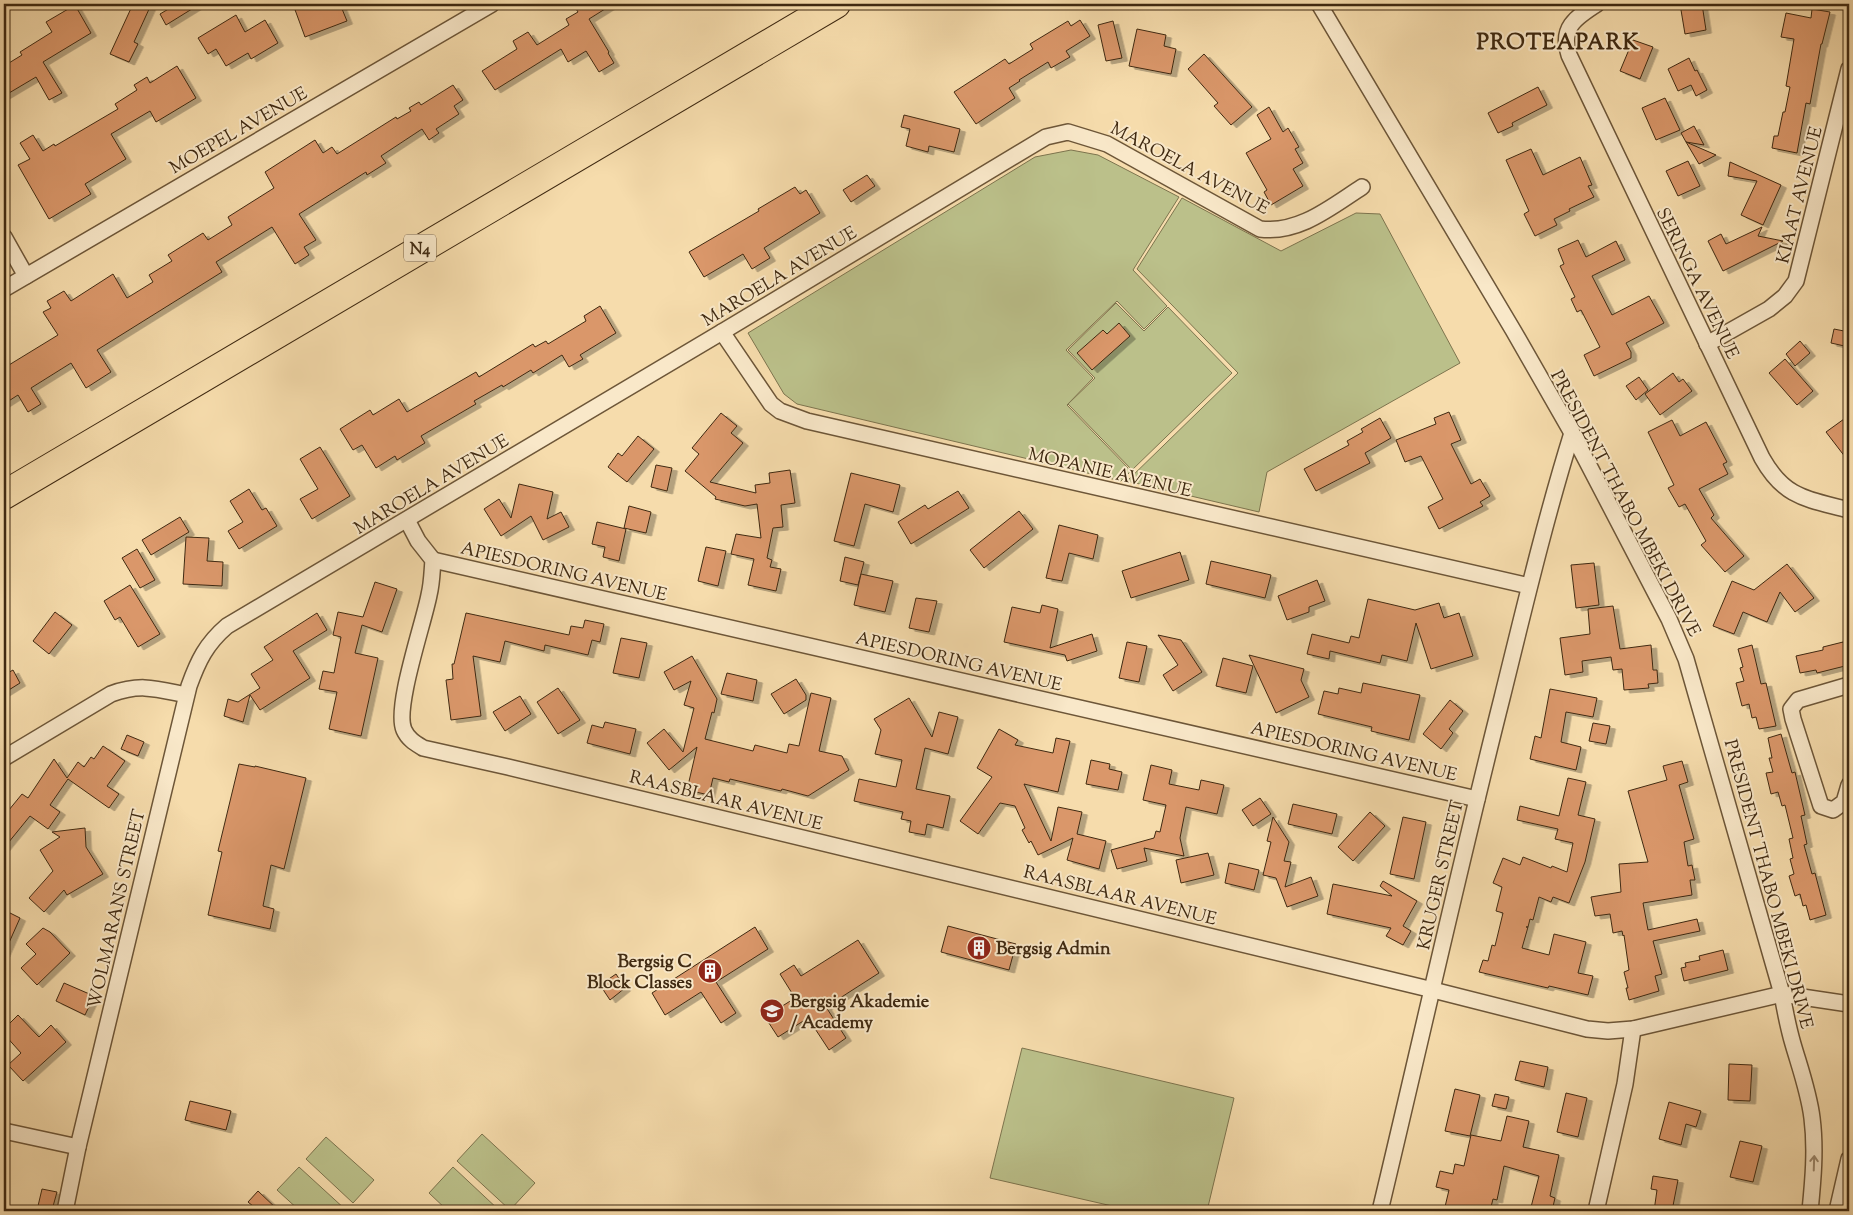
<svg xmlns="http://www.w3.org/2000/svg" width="1853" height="1215" font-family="'Sorts Mill Goudy',serif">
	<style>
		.green { fill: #bbc08a; stroke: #7d744e }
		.building { fill: #da976a; stroke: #3f2911; filter: url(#shadow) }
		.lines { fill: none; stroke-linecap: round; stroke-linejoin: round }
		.street-casing { stroke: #6d5638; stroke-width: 18 }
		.highway-casing { stroke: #3f2911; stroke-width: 30 }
		.street { stroke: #f9e8c9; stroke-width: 15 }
		.highway { stroke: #f6dcac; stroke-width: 28 }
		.oneway { stroke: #9c886d }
		.labels { text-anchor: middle; stroke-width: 4; stroke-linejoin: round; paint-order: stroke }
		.shield { fill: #f9e8c9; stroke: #776248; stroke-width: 1 }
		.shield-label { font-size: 16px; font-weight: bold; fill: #3f2911 }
		.street-label { font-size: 18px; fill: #3f2911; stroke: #f9e8c9 }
		.poi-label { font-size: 18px; font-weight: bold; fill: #3f2911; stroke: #f9e8c9; text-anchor: start }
		.district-label { font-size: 22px; font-weight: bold; letter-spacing: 1px; fill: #3f2911; stroke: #f9e8c9 }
	</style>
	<defs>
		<filter id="shadow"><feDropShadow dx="5.5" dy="3" stdDeviation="0" flood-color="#0004"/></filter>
	</defs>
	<rect width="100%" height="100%" fill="#f6dcac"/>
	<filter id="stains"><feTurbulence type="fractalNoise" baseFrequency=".004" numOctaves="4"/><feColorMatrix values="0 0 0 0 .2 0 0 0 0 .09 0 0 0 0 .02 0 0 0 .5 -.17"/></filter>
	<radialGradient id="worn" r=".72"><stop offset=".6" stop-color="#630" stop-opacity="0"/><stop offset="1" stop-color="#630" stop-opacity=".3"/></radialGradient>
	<g class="green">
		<polygon points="1071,150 1098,155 1179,197 1133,270 1167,306 1144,329 1117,301 1066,350 1093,378 1067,405 1131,471 1121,481 797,404 784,394 748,333 1035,157"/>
		<polygon points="1182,198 1281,251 1356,213 1380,214 1460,363 1267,472 1259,512 1127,481 1238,373 1137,269"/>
		<polygon points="1116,303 1144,331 1168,307 1232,373 1132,470 1068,404 1095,378 1068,350"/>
		<polygon points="1022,1048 1234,1098 1207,1211 1134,1211 990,1178"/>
		<polygon points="482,1134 535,1183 510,1210 457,1161"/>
		<polygon points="326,1137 374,1180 353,1203 306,1159"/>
		<polygon points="299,1167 346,1210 346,1211 300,1211 277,1190"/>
		<polygon points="453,1167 500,1211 448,1211 429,1193"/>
	</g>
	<g class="building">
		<polygon points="133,4 142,4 150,7 134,42 138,44 129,62 110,54"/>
		<polygon points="177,4 200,4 166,25 160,14"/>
		<polygon points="302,4 340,4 347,21 305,37 294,7"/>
		<polygon points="573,4 613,4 589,19 609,52 608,53 614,63 599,72 586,51 568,62 561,49 495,90 482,71 517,49 513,41 528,32 537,45 569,25 566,19 578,12"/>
		<polygon points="1680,4 1702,4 1706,30 1685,34"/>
		<polygon points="75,5 91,33 43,62 62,93 49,100 36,77 4,96 4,66 22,55 20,52 52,32 46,22"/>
		<polygon points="1812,9 1830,12 1822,44 1821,44 1810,104 1806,103 1797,153 1772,148 1774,136 1778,136 1783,112 1785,112 1790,87 1786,86 1794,39 1781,37 1786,13 1811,18"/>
		<polygon points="236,15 245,32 265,20 278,43 251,59 248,53 226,66 216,49 208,54 198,38"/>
		<polygon points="1080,20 1090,36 1066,51 1070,57 1051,68 1048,62 1019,80 1020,81 1009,88 1015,98 976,124 954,92 1005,59 1009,64 1033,49 1030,44 1068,21 1071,26"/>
		<polygon points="1113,21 1122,58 1106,61 1098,25"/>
		<polygon points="1137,29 1166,35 1164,46 1176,49 1171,74 1129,66"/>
		<polygon points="1633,40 1653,47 1640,79 1620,71"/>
		<polygon points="1204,54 1252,107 1231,125 1214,106 1218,103 1188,69"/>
		<polygon points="1689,58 1695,71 1697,70 1707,90 1696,96 1691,85 1678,91 1668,69"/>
		<polygon points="177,66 196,98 156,122 150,111 111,134 126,159 85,184 91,194 49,219 18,165 30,159 20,143 33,135 43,151 54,144 55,146 118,109 115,104 137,90 134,85 147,77 150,83"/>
		<polygon points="453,85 463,100 454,106 459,114 436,129 439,133 429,140 422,129 381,156 386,163 367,175 366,172 299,214 316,240 304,247 309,255 295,264 272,227 216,262 222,272 97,350 111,372 86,388 71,363 31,388 41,404 28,412 18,395 4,404 4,368 58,335 43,312 51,308 47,301 64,291 71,301 113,274 127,298 153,282 149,275 172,261 168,255 203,233 208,240 232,225 228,217 274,188 265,172 315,140 323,153 332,147 337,154 396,117 397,119 411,111 409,108 419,102 421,105"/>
		<polygon points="1538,87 1547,105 1512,123 1513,126 1498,133 1488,113"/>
		<polygon points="1665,98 1680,130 1656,140 1642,108"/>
		<polygon points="1269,107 1283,132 1288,128 1299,147 1295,149 1303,163 1293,169 1303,186 1271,205 1264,192 1267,190 1246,153 1271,139 1257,115"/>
		<polygon points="904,115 960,129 954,152 929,146 928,152 906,146 910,129 901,127"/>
		<polygon points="1694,126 1704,145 1686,142 1681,133"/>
		<polygon points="1686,142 1716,155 1699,164"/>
		<polygon points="1531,149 1543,175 1580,157 1592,185 1588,186 1594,197 1569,209 1570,211 1554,219 1557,225 1535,236 1524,214 1529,211 1506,160"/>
		<polygon points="1688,161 1700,186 1678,196 1666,171"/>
		<polygon points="1730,162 1781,185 1763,225 1741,215 1757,181 1728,176"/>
		<polygon points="867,175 875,186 851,202 843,190"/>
		<polygon points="795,187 800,194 806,190 820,213 764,248 770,258 752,269 743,254 704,277 689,252 759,211 758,209"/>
		<polygon points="1762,227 1758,236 1783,241 1723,271 1708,241 1721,234 1726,244"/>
		<polygon points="1578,240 1586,257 1616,241 1625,260 1592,276 1612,315 1649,296 1664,323 1626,343 1631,352 1631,358 1594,376 1584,355 1600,347 1581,310 1577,312 1571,299 1575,297 1560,266 1564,264 1558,249"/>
		<polygon points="600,306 616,333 580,355 583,359 569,367 562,355 533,373 531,370 503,387 502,385 474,401 476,404 421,436 425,443 397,460 395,456 376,468 362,445 353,450 340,429 370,410 373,415 399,399 407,412 476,372 479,377 533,344 535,347 546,341 548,344 586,321 584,316"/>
		<polygon points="1119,323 1130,336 1092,370 1077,353 1103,330 1107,334"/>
		<polygon points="1834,329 1849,332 1849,347 1831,343"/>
		<polygon points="1800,341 1810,353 1795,366 1786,354"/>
		<polygon points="1785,359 1813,391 1797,405 1769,373"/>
		<polygon points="1673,373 1679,382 1683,379 1692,391 1660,415 1645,394"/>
		<polygon points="1639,377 1648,390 1636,400 1626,386"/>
		<polygon points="1449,412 1461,440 1451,444 1471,484 1480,479 1490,496 1480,502 1483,506 1439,529 1428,507 1443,499 1421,456 1405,462 1396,440 1436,424 1434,418"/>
		<polygon points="721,413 737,426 731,433 743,443 710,482 756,493 755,485 770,483 769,473 790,470 795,503 781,505 783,527 773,528 767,558 772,560 770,567 781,569 776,591 748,585 754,559 731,554 736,534 761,538 757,504 745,506 715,499 716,497 685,471 699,454 692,448"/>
		<polygon points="1380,418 1391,438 1365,453 1370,463 1316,491 1304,469 1349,445 1347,441 1363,432 1361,429"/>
		<polygon points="1844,419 1849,426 1849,462 1826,432"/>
		<polygon points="1672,420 1680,436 1706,422 1727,462 1723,464 1728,474 1699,489 1714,515 1711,518 1744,556 1725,572 1701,545 1706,541 1685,504 1679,507 1668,488 1674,485 1648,432"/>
		<polygon points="638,436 654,449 627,482 608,467 618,453 622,456"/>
		<polygon points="320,447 350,496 312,519 300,499 318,489 300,459"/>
		<polygon points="656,465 672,468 667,491 651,487"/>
		<polygon points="851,473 900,485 893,512 865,504 854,546 834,541"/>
		<polygon points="519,484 553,492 547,519 561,512 569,527 543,540 531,516 501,536 484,509 499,499 511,518"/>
		<polygon points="249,489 262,510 266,508 277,526 239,549 228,531 243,522 230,501"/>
		<polygon points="958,491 969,508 911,544 898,522 925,505 928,509"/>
		<polygon points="629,506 651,512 646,533 624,528"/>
		<polygon points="1019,511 1033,529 984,568 970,550"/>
		<polygon points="180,517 189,532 151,555 142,540"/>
		<polygon points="597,522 626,529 619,561 603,557 605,547 592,544"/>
		<polygon points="1059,525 1098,535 1093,559 1069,553 1062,581 1046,578"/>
		<polygon points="186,537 209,538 207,561 223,562 222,586 183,584"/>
		<polygon points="706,547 726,551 718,586 698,581"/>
		<polygon points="137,549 155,580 140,588 122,558"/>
		<polygon points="1180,552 1189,580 1131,598 1122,571"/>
		<polygon points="845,557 864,562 858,585 840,581"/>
		<polygon points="1211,561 1271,575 1265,598 1206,584"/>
		<polygon points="1594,563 1599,605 1576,608 1571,565"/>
		<polygon points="1787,564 1814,598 1795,612 1780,592 1767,622 1743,612 1734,634 1713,626 1732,581 1754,590"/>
		<polygon points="861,574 893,581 885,612 854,605"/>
		<polygon points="1317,580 1325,601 1309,607 1309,612 1287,620 1278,596"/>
		<polygon points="375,582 397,589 382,632 362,625 355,653 378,658 361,736 329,729 337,692 319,689 323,671 334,673 341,637 333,635 338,612 363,617"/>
		<polygon points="130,585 160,634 138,647 120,617 115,620 104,601"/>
		<polygon points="916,598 937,601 929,632 909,628"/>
		<polygon points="1368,599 1415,610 1439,603 1444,618 1459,613 1473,656 1431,669 1416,623 1407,661 1382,655 1380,663 1330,651 1329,659 1307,654 1312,634 1349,643 1351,636 1359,638"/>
		<polygon points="1042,605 1058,609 1050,648 1092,634 1097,651 1067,661 1065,655 1004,642 1012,607 1040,613"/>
		<polygon points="1613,606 1620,649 1651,645 1653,670 1657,670 1658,683 1648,684 1649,688 1624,690 1622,669 1613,670 1611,657 1582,661 1583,672 1565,675 1560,638 1590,634 1588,609"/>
		<polygon points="55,612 72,625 49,654 33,641"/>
		<polygon points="317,613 327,630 293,651 310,678 260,710 250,695 243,722 224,716 228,699 238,702 260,688 251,674 273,660 264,647"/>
		<polygon points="466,613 569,635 571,626 583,628 585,620 604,624 600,642 592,640 588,655 545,645 544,651 505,641 500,662 473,656 481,716 451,720 446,680 453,679 452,664 454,664"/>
		<polygon points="1158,635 1181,640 1202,672 1173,691 1163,675 1178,665"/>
		<polygon points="621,638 647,643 639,678 613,673"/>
		<polygon points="1127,642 1147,646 1139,682 1119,678"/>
		<polygon points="1843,642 1845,648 1849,647 1849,665 1817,673 1816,670 1800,673 1796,656 1823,650 1823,647"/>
		<polygon points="1752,645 1761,684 1766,683 1776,726 1759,729 1756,717 1752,718 1749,704 1742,706 1736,683 1744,681 1740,668 1743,667 1738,649"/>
		<polygon points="1249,655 1304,669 1301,680 1309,697 1276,713"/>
		<polygon points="692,656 717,699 714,713 712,712 705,739 753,751 755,745 787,753 789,744 799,746 811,693 831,698 819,751 842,756 849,770 808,796 782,789 781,791 730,779 729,782 713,778 709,795 687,790 697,747 669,770 647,743 664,729 683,752 694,708 684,705 691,681 674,690 664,672"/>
		<polygon points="1223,658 1253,666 1246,693 1216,686"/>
		<polygon points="13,670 20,683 4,693 4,675"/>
		<polygon points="727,673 757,680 753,701 721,694"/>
		<polygon points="796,679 806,695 806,700 784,714 771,694"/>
		<polygon points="1363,683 1420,695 1409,740 1371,731 1372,727 1318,714 1324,691 1338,694 1339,688 1361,693"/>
		<polygon points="558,688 580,720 558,734 537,702"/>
		<polygon points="1550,689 1597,698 1593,717 1566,712 1561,742 1581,747 1576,770 1530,759 1535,736 1541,738"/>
		<polygon points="520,696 531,714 505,731 493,712"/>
		<polygon points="909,698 932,737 939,712 958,717 948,754 925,748 916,789 950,796 943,828 927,824 925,835 909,832 911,821 901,819 903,812 854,801 859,779 896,787 902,760 875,754 881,730 874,719"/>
		<polygon points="1450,700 1463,711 1449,729 1453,733 1441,749 1423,734"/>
		<polygon points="605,722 636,729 630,754 587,743 592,725 603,728"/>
		<polygon points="1593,723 1610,726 1606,744 1589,741"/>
		<polygon points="999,729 1018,740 1015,745 1053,753 1056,738 1070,741 1058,792 1024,784 1051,841 1058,807 1082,812 1077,834 1106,841 1099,869 1067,860 1073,838 1038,855 1031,841 1029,843 1022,830 1025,828 1015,806 1000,803 978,834 960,821 992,777 977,768"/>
		<polygon points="1781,734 1792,773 1795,772 1805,815 1801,816 1807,844 1804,845 1812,874 1815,873 1826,915 1810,920 1806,905 1803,906 1800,894 1795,896 1789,876 1794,874 1790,859 1793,858 1789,839 1793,838 1785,805 1782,806 1778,792 1771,794 1766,773 1773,772 1769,758 1772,758 1768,738"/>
		<polygon points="127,735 144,742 138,756 121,749"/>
		<polygon points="103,746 125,761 107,786 119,794 109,808 68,779 50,805 60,812 48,829 30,816 4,848 4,816 22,794 28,798 54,759 67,778 78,762 84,767 91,757 94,759"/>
		<polygon points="1091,760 1110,764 1109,769 1122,772 1118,790 1086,784"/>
		<polygon points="1682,761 1688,782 1679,785 1694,839 1684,842 1688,866 1692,865 1695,880 1690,880 1692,895 1643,903 1648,930 1697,919 1700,931 1653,941 1662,974 1655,976 1659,991 1629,1000 1626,988 1628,988 1624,972 1629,970 1624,935 1623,936 1622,931 1613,933 1610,914 1595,916 1591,897 1621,892 1619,864 1648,862 1628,791 1667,780 1663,766"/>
		<polygon points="239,764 255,767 255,766 306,778 284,869 271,865 263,906 274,909 270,929 208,915 222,852 218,851"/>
		<polygon points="1151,765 1172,770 1169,784 1199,790 1201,780 1224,785 1217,814 1186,807 1180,838 1184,856 1144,848 1147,861 1117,869 1111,850 1154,838 1156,831 1160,832 1166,805 1143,800"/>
		<polygon points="1568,778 1586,782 1578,815 1595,819 1585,862 1569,903 1553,897 1551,902 1539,897 1533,920 1530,919 1528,927 1526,927 1528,927 1522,948 1549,955 1554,934 1586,942 1578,973 1593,976 1588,995 1549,986 1548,988 1479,972 1483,960 1488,961 1492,945 1495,946 1503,913 1496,911 1502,887 1493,883 1503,858 1520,865 1523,857 1551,868 1552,866 1567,872 1573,843 1555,839 1558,829 1517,820 1520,806 1559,816"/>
		<polygon points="1260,798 1271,814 1253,826 1242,810"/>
		<polygon points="1293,804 1337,814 1332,834 1288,824"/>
		<polygon points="1370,812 1385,826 1353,861 1338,847"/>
		<polygon points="1273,817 1289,842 1284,861 1291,862 1285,887 1311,877 1318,896 1287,907 1276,878 1263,875 1271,842 1267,841"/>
		<polygon points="1403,817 1426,822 1414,879 1390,874"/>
		<polygon points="85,828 86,847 103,874 67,895 64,890 44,912 29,898 53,871 40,850 60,837 52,832"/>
		<polygon points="1208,853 1214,875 1181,883 1176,860"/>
		<polygon points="1229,863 1259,870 1254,890 1225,883"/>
		<polygon points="1383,881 1417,901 1403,926 1411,931 1403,945 1386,936 1391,928 1327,914 1333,884 1392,896 1380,886"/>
		<polygon points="4,910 20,918 4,954"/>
		<polygon points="948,926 1016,944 1009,970 941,952"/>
		<polygon points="755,927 768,949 716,982 736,1013 721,1023 701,992 665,1015 652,993"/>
		<polygon points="43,928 50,932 70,953 37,985 21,968 36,954 26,944"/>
		<polygon points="858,940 879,973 826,1007 846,1038 829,1050 808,1018 778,1037 765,1017 795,998 780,974 794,965 801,976"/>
		<polygon points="1723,950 1728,970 1684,981 1681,968 1686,967 1685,963 1700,960 1699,956"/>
		<polygon points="616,974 625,988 610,1000 600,985"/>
		<polygon points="64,983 94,996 85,1015 56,1001"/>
		<polygon points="18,1015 39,1037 51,1025 66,1042 23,1081 8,1065 21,1053 4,1034 4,1029"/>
		<polygon points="1520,1061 1548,1067 1544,1087 1515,1080"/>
		<polygon points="1729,1064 1752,1065 1750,1101 1728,1100"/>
		<polygon points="1455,1089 1480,1095 1470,1136 1445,1131"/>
		<polygon points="1566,1093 1587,1098 1578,1137 1557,1132"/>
		<polygon points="1495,1094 1509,1097 1506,1109 1492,1106"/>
		<polygon points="190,1101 231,1111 226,1130 185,1120"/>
		<polygon points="1669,1102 1701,1111 1696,1127 1686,1124 1681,1145 1659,1139"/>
		<polygon points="1507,1116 1529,1121 1523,1147 1559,1155 1550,1196 1555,1198 1552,1211 1530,1211 1539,1176 1504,1166 1497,1200 1493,1199 1490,1211 1444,1211 1449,1190 1436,1187 1440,1171 1453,1174 1455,1164 1464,1166 1471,1135 1501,1141"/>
		<polygon points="1740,1141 1762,1146 1753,1182 1730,1177"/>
		<polygon points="1653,1176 1678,1180 1672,1211 1654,1211 1657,1190 1651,1189"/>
		<polygon points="42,1189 57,1192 52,1210 38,1206"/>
		<polygon points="258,1191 279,1211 259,1211 248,1202"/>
	</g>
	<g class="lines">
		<defs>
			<g id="street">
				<path d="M1319,4L1513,330L1572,433L1669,619L1686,659L1782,994C1785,1011 1788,1027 1793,1044C1800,1068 1809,1093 1812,1118C1816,1149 1813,1181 1810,1211"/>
				<path d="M1597,4C1575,18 1560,28 1569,55L1762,458C1785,499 1808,499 1849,510"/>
				<polyline points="4,237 26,276"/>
				<polyline points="4,289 492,4"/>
				<polyline points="722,332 771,404 780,411 807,421 1529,586"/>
				<polyline points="1707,344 1769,309 1785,296 1796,281 1849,69"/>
				<path d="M407,520L418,541L433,560C432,571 432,583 429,595C424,622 394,708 404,730C408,739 415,743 423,748L508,767L1433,990L1587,1029L1608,1031L1633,1029L1782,994L1849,1004"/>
				<polyline points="433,560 1477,799"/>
				<polyline points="1849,685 1798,700 1791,709 1793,719 1821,806 1833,810 1844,802 1849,785"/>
				<path d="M4,758L111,694C141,683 157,689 186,695"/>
				<polyline points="4,1131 78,1147"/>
				<path d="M65,1211L78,1147L189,686C198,661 206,644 227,626L722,332L1046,137L1068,132L1107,144L1260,229C1299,234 1331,207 1362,187"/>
				<path d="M1380,1211C1421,1040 1459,868 1502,698C1524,609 1545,520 1572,433"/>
				<polyline points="1596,1211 1625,1084 1633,1029"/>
				<polyline points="1837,1211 1849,1159"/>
			</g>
			<polyline id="highway" points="4,495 836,4"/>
		</defs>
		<use href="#street" class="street-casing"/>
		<use href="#highway" class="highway-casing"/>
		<use href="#street" class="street"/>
		<use href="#highway" class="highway"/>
	</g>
	<defs><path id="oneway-shaft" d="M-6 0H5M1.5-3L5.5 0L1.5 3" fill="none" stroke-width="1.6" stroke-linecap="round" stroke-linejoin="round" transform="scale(1.25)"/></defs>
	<use class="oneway" href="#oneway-shaft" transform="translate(1814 1163) rotate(-88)"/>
	<defs>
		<symbol id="building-disc" viewBox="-11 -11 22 22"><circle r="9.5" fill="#8f2418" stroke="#f9e8c9"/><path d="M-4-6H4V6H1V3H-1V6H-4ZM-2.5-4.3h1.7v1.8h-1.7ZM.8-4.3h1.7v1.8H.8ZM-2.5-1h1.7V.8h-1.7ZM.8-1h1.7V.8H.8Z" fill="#fff"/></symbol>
		<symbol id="school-disc" viewBox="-11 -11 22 22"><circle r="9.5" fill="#8f2418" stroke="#f9e8c9"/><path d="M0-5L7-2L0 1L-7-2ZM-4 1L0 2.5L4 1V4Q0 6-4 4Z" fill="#fff"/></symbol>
	</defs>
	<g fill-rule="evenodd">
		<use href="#building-disc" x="965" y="934" width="28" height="28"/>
		<use href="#building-disc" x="696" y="957" width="28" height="28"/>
		<use href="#school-disc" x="758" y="997" width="28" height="28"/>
	</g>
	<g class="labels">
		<rect class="shield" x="404" y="234.5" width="32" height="27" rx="4"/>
		<g class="shield-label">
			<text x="420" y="254">N4</text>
		</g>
		<g class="street-label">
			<text transform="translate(238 130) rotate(-30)" y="6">MOEPEL AVENUE</text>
			<text transform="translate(1190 168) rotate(28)" y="6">MAROELA AVENUE</text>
			<text transform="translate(1799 195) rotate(-76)" y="6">KIAAT AVENUE</text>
			<text transform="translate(779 276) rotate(-31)" y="6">MAROELA AVENUE</text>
			<text transform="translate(1698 283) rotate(64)" y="6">SERINGA AVENUE</text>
			<text transform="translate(1110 472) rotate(13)" y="6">MOPANIE AVENUE</text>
			<text transform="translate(431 484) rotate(-31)" y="6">MAROELA AVENUE</text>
			<text transform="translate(1626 503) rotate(62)" y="6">PRESIDENT THABO MBEKI DRIVE</text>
			<text transform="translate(564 571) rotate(13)" y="6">APIESDORING AVENUE</text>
			<text transform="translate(959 661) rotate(13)" y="6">APIESDORING AVENUE</text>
			<text transform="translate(1354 751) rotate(13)" y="6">APIESDORING AVENUE</text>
			<text transform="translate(726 800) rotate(14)" y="6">RAASBLAAR AVENUE</text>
			<text transform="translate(1440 875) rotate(-77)" y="6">KRUGER STREET</text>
			<text transform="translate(1769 884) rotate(75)" y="6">PRESIDENT THABO MBEKI DRIVE</text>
			<text transform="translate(1120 895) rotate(14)" y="6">RAASBLAAR AVENUE</text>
			<text transform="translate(116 909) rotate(-77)" y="6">WOLMARANS STREET</text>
		</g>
		<g class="poi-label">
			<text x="996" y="954">Bergsig Admin</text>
			<text x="692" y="967" text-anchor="end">Bergsig C<tspan x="692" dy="21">Block Classes</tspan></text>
			<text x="790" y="1007">Bergsig Akademie<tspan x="790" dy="21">/ Academy</tspan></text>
		</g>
		<g class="district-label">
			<text x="1558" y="49">PROTEAPARK</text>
		</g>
	</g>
	<rect width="1853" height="1215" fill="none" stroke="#f6dcac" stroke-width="20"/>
	<rect x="5" y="5" width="1843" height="1205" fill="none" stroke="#3f2911" stroke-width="2.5"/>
	<rect x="10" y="10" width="1833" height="1195" fill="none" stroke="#3f2911"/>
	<rect width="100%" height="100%" filter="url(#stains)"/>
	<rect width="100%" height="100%" fill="url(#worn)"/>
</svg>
